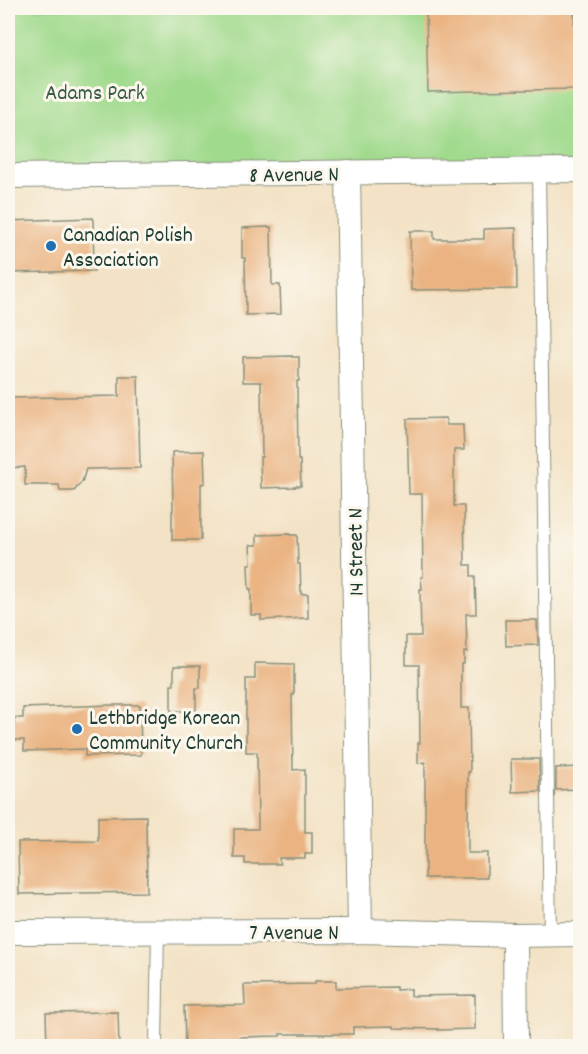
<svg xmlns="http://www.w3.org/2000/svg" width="588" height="1054" font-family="Dekko,sans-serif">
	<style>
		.green { fill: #a0da8d; stroke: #608c60; stroke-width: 1.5 }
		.building { fill: #eab381 }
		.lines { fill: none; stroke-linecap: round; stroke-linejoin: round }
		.service-casing { stroke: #89907c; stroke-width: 14 }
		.minor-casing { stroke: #89907c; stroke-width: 26 }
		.service { stroke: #fff; stroke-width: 12 }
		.minor { stroke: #fff; stroke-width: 24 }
		.poi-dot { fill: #1f6fb2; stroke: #fbf7ec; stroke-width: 2 }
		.labels { text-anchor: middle; stroke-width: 6; stroke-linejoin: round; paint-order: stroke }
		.park-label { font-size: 22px; fill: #395c46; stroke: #fbf7ec }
		.street-label { font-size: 22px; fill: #1f3d34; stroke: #fbf7ec }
		.poi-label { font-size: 22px; fill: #1f3d34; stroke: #fbf7ec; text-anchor: start }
	</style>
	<rect width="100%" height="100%" fill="#fbf7ec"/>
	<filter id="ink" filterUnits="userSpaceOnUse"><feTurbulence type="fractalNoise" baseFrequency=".0167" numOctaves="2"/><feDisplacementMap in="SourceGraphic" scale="12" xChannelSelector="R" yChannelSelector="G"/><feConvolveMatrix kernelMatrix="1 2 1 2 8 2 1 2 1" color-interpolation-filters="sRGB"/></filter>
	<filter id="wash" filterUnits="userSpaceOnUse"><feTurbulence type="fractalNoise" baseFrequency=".008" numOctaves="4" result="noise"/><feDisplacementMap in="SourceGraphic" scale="24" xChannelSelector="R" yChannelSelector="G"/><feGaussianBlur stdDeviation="1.35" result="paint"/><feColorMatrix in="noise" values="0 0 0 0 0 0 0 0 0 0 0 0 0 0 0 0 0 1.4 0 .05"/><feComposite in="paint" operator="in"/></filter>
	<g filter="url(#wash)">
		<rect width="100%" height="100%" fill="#f3e2c5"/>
		<polygon class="green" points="8,8 580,8 580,169 8,176"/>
		<g id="blocks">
			<g class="building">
				<polygon points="477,8 574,8 576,89 428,92 426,13 477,12"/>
				<polygon points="93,218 94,271 8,273 8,221"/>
				<polygon points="271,227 272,285 280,285 281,314 246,315 245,258 242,258 242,228"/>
				<polygon points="516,228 517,289 411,290 410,231 434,231 434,239 484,239 484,229"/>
				<polygon points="292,356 292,357 299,357 299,381 297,381 298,460 300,460 301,486 294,486 295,487 261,488 260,457 262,457 261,382 243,382 243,357"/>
				<polygon points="119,376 138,376 140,468 86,469 82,482 74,491 60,491 59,485 25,485 25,467 8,468 8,398 119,396"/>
				<polygon points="446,418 446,425 463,425 464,450 454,450 454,506 464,506 465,565 471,565 471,576 475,576 476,614 466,614 467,652 464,652 464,664 461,664 461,708 469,708 470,772 468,772 468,853 487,853 487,878 425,878 425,762 418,763 418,743 420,743 419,665 406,665 406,636 421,636 420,589 422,589 421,577 423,577 422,494 409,494 407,419"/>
				<polygon points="204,451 205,483 201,484 201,540 172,540 172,511 173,511 172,452"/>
				<polygon points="290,534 290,535 297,535 298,564 300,564 301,593 301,594 308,594 308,618 261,620 261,615 251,615 251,589 249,589 248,564 251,564 250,545 257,545 257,535"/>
				<polygon points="505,620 537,620 538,645 506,646"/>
				<polygon points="255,663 294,664 294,695 292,695 293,770 305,769 305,832 312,832 312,854 305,854 305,858 279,858 280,864 245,864 245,858 234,858 234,829 258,829 257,752 246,752 246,679 255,679"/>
				<polygon points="174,666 200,666 200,688 196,688 196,711 171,711 171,685 174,685"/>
				<polygon points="111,705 140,705 141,755 85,756 85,749 24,751 24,740 14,740 14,718 23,718 23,708"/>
				<polygon points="511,759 539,759 540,791 512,792"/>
				<polygon points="580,767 580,789 556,790 556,768"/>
				<polygon points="146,816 147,892 19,894 18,842 98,841 98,817"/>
				<polygon points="315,981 336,981 336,988 396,987 396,990 411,989 411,996 475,995 475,1029 438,1030 438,1029 394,1028 394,1026 353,1027 353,1034 280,1034 280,1036 239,1037 239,1047 185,1047 184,1006 245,1005 244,985 315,984"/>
				<polygon points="118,1012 119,1047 47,1047 46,1013"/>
			</g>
		</g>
	</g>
	<g filter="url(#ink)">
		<use href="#blocks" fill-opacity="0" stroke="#89907c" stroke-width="1.5"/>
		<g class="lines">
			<defs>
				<g id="service">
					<polyline points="539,170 550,935"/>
					<polyline points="156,1046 158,931"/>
				</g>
				<g id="minor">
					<polyline points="348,172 360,931"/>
					<polyline points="8,176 580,170"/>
					<polyline points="8,932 360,931 515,935 580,934"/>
					<polyline points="515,935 516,1046"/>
				</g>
			</defs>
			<use href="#service" class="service-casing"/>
			<use href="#minor" class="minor-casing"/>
			<use href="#service" class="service"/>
			<use href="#minor" class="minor"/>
		</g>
	</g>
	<g class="poi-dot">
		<circle cx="51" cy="246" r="6"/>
		<circle cx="77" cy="729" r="6"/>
	</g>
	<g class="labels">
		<g class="park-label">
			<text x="95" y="99">Adams Park</text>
		</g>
		<g class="street-label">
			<text transform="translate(294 173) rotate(-1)" y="8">8 Avenue N</text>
			<text transform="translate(354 552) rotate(-91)" y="8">14 Street N</text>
			<text x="294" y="939">7 Avenue N</text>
		</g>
		<g class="poi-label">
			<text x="63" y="241">Canadian Polish<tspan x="63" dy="25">Association</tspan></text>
			<text x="89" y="724">Lethbridge Korean<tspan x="89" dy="25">Community Church</tspan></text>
		</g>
	</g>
	<rect width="588" height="1054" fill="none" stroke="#fbf7ec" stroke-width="30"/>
</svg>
